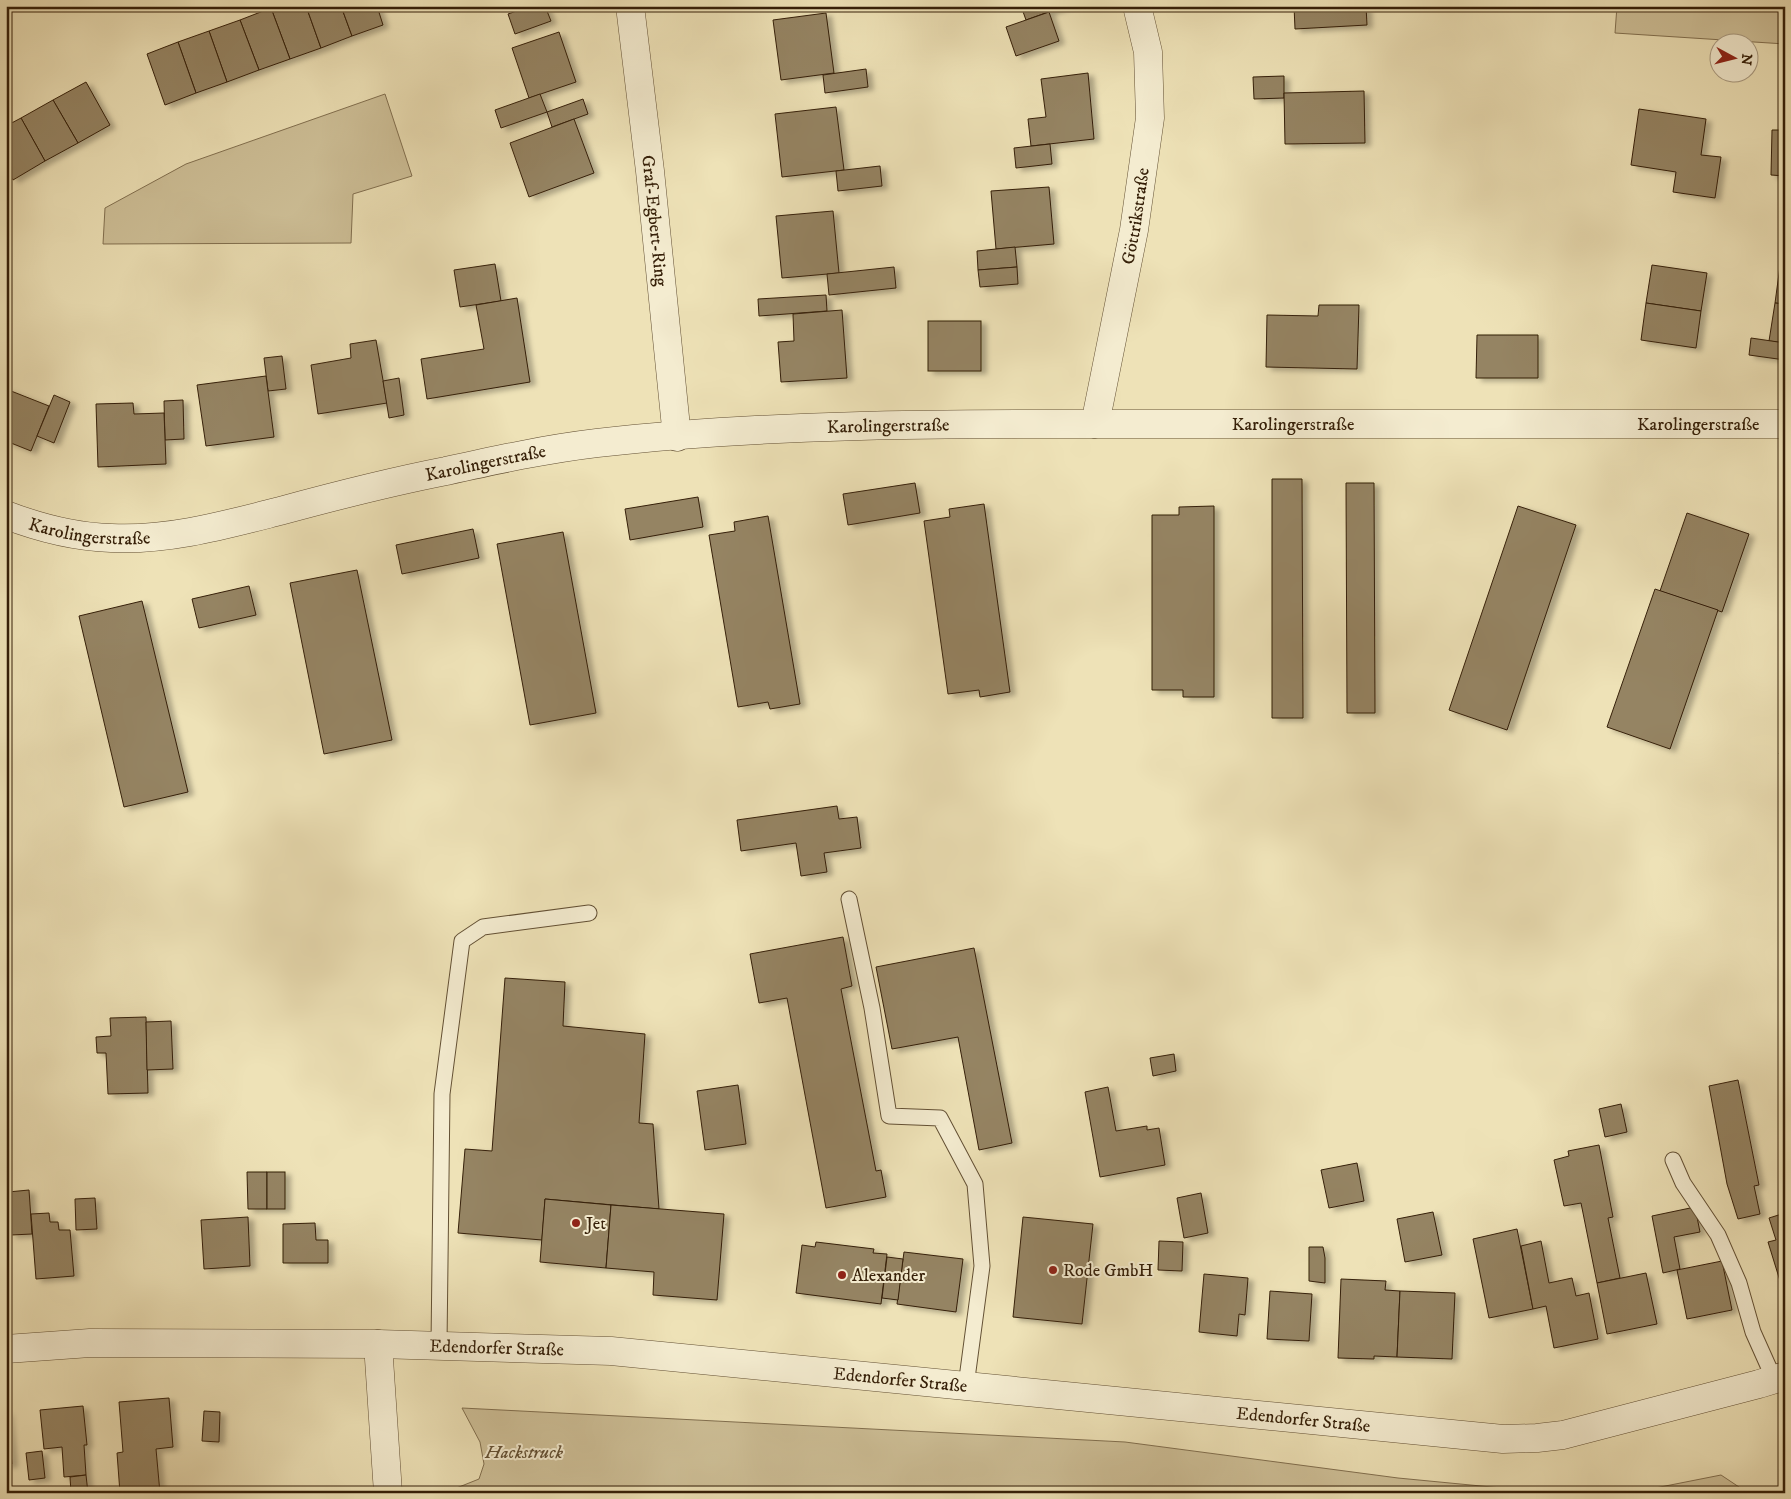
<svg xmlns="http://www.w3.org/2000/svg" width="1791" height="1499" font-family="'IM FELL DW Pica',serif">
  <style>
    .green { fill: #cfc199; stroke: #827050 }
    .building { fill: #958463; stroke: #351f08; filter: url(#shadow) }
    .lines { fill: none; stroke-linecap: round; stroke-linejoin: round }
    .service-casing { stroke: #635034; stroke-width: 17 }
    .minor-casing { stroke: #635034; stroke-width: 29 }
    .tertiary-casing { stroke: #635034; stroke-width: 29 }
    .service { stroke: #f4ecd0; stroke-width: 15 }
    .minor { stroke: #f4ecd0; stroke-width: 28 }
    .tertiary { stroke: #f4ecd0; stroke-width: 28 }
    .poi-dot { fill: #8f2418; stroke: #f4ecd0; stroke-width: 2 }
    .labels { text-anchor: middle; stroke-width: 4; stroke-linejoin: round; paint-order: stroke }
    .street-label { font-size: 18px; fill: #351f08; stroke: #f4ecd0 }
    .poi-label { font-size: 18px; fill: #351f08; stroke: #f4ecd0; text-anchor: start }
    .park-label { font-size: 18px; font-style: italic; fill: #635034; stroke: #f4ecd0 }
  </style>
  <defs>
    <filter id="shadow"><feDropShadow dx="5.5" dy="3" stdDeviation="2.5" flood-color="#0004"/></filter>
  </defs>
  <rect width="100%" height="100%" fill="#eee2b7"/>
  <filter id="stains"><feTurbulence type="fractalNoise" baseFrequency=".004" numOctaves="4"/><feColorMatrix values="0 0 0 0 .2 0 0 0 0 .09 0 0 0 0 .02 0 0 0 .5 -.17"/></filter>
  <radialGradient id="worn" r=".72"><stop offset=".6" stop-color="#630" stop-opacity="0"/><stop offset="1" stop-color="#630" stop-opacity=".3"/></radialGradient>
  <g class="green">
    <polygon points="1617,6 1785,6 1785,44 1615,33"/>
    <polygon points="385,94 412,176 353,194 351,243 103,244 105,208 186,164"/>
    <polygon points="462,1408 1125,1442 1398,1478 1512,1489 1529,1493 450,1493 454,1489 479,1479 484,1464 480,1442"/>
    <polygon points="1721,1475 1748,1493 1630,1493"/>
  </g>
  <g class="building">
    <polygon points="277,6 306,6 321,48 290,59 271,8"/>
    <polygon points="306,6 341,6 352,36 321,48"/>
    <polygon points="341,6 377,6 383,25 352,36"/>
    <polygon points="531,6 545,6 551,21 515,34 508,14"/>
    <polygon points="1021,6 1065,6 1026,20"/>
    <polygon points="1294,6 1366,6 1367,25 1295,29"/>
    <polygon points="271,8 290,59 259,70 240,20"/>
    <polygon points="1049,12 1059,41 1016,56 1006,27"/>
    <polygon points="826,13 834,73 781,80 773,20"/>
    <polygon points="240,20 259,70 227,82 209,31"/>
    <polygon points="209,31 227,82 196,93 178,42"/>
    <polygon points="559,32 576,82 529,98 512,48"/>
    <polygon points="178,42 196,93 165,105 147,54"/>
    <polygon points="866,69 868,87 825,93 823,75"/>
    <polygon points="1088,73 1094,139 1031,146 1028,119 1046,117 1041,79"/>
    <polygon points="1284,76 1284,98 1254,99 1253,77"/>
    <polygon points="86,82 110,125 78,143 53,100"/>
    <polygon points="1364,91 1365,143 1285,144 1284,93"/>
    <polygon points="540,94 547,112 501,128 495,110"/>
    <polygon points="583,99 588,114 552,127 547,112"/>
    <polygon points="53,100 78,143 45,161 21,118"/>
    <polygon points="836,107 844,170 782,177 775,114"/>
    <polygon points="1639,109 1706,119 1701,155 1721,157 1715,198 1673,192 1676,172 1631,165"/>
    <polygon points="21,118 45,161 13,180 6,168 6,126"/>
    <polygon points="574,119 594,173 529,197 510,143"/>
    <polygon points="1772,130 1785,130 1785,176 1771,175"/>
    <polygon points="1050,144 1052,164 1016,168 1014,148"/>
    <polygon points="880,166 882,186 838,191 836,171"/>
    <polygon points="1049,187 1054,244 996,249 991,191"/>
    <polygon points="833,211 839,273 782,278 776,216"/>
    <polygon points="1015,247 1017,267 978,270 977,251"/>
    <polygon points="495,264 501,301 460,307 454,270"/>
    <polygon points="1652,265 1707,273 1701,311 1646,303"/>
    <polygon points="1780,266 1785,266 1785,304 1775,303"/>
    <polygon points="894,267 896,288 829,295 827,274"/>
    <polygon points="1017,267 1018,284 980,287 978,270"/>
    <polygon points="826,295 827,311 759,316 758,299"/>
    <polygon points="517,298 530,382 427,399 421,359 484,349 476,305"/>
    <polygon points="1646,303 1701,311 1696,348 1641,340"/>
    <polygon points="1775,303 1785,304 1785,343 1769,341"/>
    <polygon points="1319,305 1359,305 1357,369 1266,367 1267,315 1318,316"/>
    <polygon points="842,310 847,378 781,382 778,342 794,341 793,314"/>
    <rect x="928" y="321" width="53" height="50"/>
    <polygon points="1477,335 1538,335 1538,378 1476,378"/>
    <polygon points="1751,338 1785,343 1785,360 1749,355"/>
    <polygon points="376,340 387,403 318,414 311,365 351,358 350,344"/>
    <polygon points="282,356 286,389 268,391 264,358"/>
    <polygon points="266,376 274,437 206,446 197,385"/>
    <polygon points="399,378 404,415 389,418 383,381"/>
    <polygon points="6,389 49,406 31,451 6,441"/>
    <polygon points="54,395 70,402 54,443 37,436"/>
    <polygon points="183,400 184,439 165,440 164,401"/>
    <polygon points="133,403 134,414 164,413 166,464 98,467 96,404"/>
    <polygon points="1272,479 1302,479 1303,718 1272,718"/>
    <polygon points="915,483 920,513 848,525 843,494"/>
    <polygon points="1346,483 1374,483 1375,713 1347,713"/>
    <polygon points="698,497 703,527 630,540 625,509"/>
    <polygon points="984,504 1010,692 980,697 979,690 948,694 924,521 950,517 949,509"/>
    <polygon points="1214,506 1214,697 1183,697 1183,690 1152,690 1152,515 1179,515 1179,507"/>
    <polygon points="1518,506 1576,525 1507,730 1449,710"/>
    <polygon points="1687,513 1749,534 1722,612 1660,591"/>
    <polygon points="768,516 800,704 770,709 768,702 738,707 709,535 735,531 734,522"/>
    <polygon points="473,529 479,558 402,574 396,545"/>
    <polygon points="563,532 596,713 530,725 497,544"/>
    <polygon points="357,570 392,740 324,754 290,583"/>
    <polygon points="249,586 256,615 199,628 192,599"/>
    <polygon points="1655,589 1718,610 1670,749 1607,727"/>
    <polygon points="142,601 188,792 124,807 79,616"/>
    <polygon points="1785,741 1785,756 1779,754"/>
    <polygon points="837,806 839,819 857,817 861,848 824,853 827,872 801,876 796,843 741,851 737,820"/>
    <polygon points="843,937 852,986 841,989 876,1171 881,1170 886,1197 826,1208 787,998 759,1003 750,954"/>
    <polygon points="974,948 1012,1143 979,1150 958,1037 892,1049 876,967"/>
    <polygon points="505,978 565,982 563,1026 645,1034 639,1123 653,1124 659,1209 545,1199 542,1240 458,1233 465,1149 492,1151"/>
    <polygon points="146,1017 148,1093 108,1094 106,1053 97,1053 96,1037 111,1036 110,1018"/>
    <polygon points="171,1021 173,1069 147,1070 146,1022"/>
    <polygon points="1174,1054 1176,1071 1153,1076 1150,1058"/>
    <polygon points="1738,1080 1759,1185 1754,1186 1760,1214 1738,1219 1727,1184 1709,1086"/>
    <polygon points="738,1085 746,1144 705,1150 697,1091"/>
    <polygon points="1108,1087 1116,1131 1147,1126 1147,1130 1159,1128 1165,1165 1100,1177 1085,1092"/>
    <polygon points="1621,1104 1627,1132 1605,1137 1599,1109"/>
    <polygon points="1599,1145 1613,1217 1608,1218 1620,1278 1597,1283 1581,1203 1564,1206 1554,1160 1569,1156 1568,1151"/>
    <polygon points="1357,1163 1364,1201 1329,1208 1321,1170"/>
    <polygon points="247,1172 267,1172 267,1209 248,1209"/>
    <rect x="267" y="1172" width="18" height="37"/>
    <polygon points="29,1190 32,1234 11,1235 8,1192"/>
    <polygon points="1201,1193 1208,1233 1184,1238 1177,1198"/>
    <polygon points="95,1198 97,1229 76,1230 75,1199"/>
    <polygon points="545,1199 611,1205 606,1268 540,1262"/>
    <polygon points="611,1205 724,1214 717,1300 653,1295 654,1272 606,1268"/>
    <polygon points="1695,1207 1700,1232 1674,1237 1680,1269 1663,1273 1652,1216"/>
    <polygon points="1433,1212 1442,1255 1405,1262 1397,1219"/>
    <polygon points="49,1213 50,1222 58,1222 59,1230 70,1230 74,1276 36,1279 31,1214"/>
    <polygon points="1785,1213 1785,1297 1768,1242 1776,1240 1769,1218"/>
    <polygon points="248,1217 250,1266 204,1269 201,1220"/>
    <polygon points="1023,1217 1093,1224 1082,1324 1013,1317"/>
    <polygon points="315,1223 316,1240 328,1240 328,1263 283,1263 283,1224"/>
    <polygon points="1517,1229 1533,1309 1489,1318 1473,1239"/>
    <polygon points="1159,1241 1183,1242 1182,1271 1158,1270"/>
    <polygon points="1541,1241 1549,1283 1572,1278 1576,1296 1589,1293 1598,1339 1554,1348 1546,1306 1533,1309 1521,1246"/>
    <polygon points="816,1242 874,1249 873,1253 887,1254 881,1304 796,1293 802,1245 815,1247"/>
    <polygon points="1309,1247 1323,1247 1325,1258 1325,1283 1309,1281"/>
    <polygon points="904,1252 963,1259 956,1312 897,1304"/>
    <polygon points="887,1257 903,1259 898,1300 882,1298"/>
    <polygon points="1722,1261 1732,1310 1687,1319 1677,1270"/>
    <polygon points="1646,1273 1657,1324 1607,1334 1597,1283"/>
    <polygon points="1204,1274 1248,1278 1245,1315 1239,1314 1237,1336 1199,1332"/>
    <polygon points="1341,1279 1386,1281 1385,1290 1400,1291 1397,1357 1374,1356 1374,1359 1338,1358"/>
    <polygon points="1270,1291 1312,1294 1309,1341 1267,1339"/>
    <polygon points="1400,1291 1455,1293 1452,1359 1397,1357"/>
    <polygon points="169,1398 173,1447 156,1449 160,1493 120,1493 117,1453 123,1452 119,1402"/>
    <polygon points="83,1406 87,1445 84,1445 86,1475 64,1477 62,1447 44,1449 40,1410"/>
    <polygon points="204,1411 220,1412 219,1442 202,1441"/>
    <polygon points="7,1412 12,1464 6,1465 6,1412"/>
    <polygon points="42,1451 45,1478 29,1480 26,1453"/>
    <polygon points="86,1475 88,1493 71,1493 70,1477"/>
  </g>
  <g class="lines">
    <g class="service-casing">
      <g id="service">
        <polyline points="849,899 872,1008 889,1116 940,1118 975,1184 982,1266 966,1386"/>
        <polyline points="1673,1160 1683,1183 1718,1235 1739,1283 1753,1332 1774,1379"/>
        <polyline points="439,1345 442,1094 462,941 483,927 589,913"/>
      </g>
    </g>
    <g class="minor-casing">
      <g id="minor">
        <path id="s1" d="M 630,6 L 650,171 L 677,437"/>
        <path id="s2" d="M 1095,424 L 1134,230 L 1150,118 L 1148,52 L 1137,6"/>
        <path id="s3" d="M 6,515 C 40,528 76,537 111,538 C 168,541 225,525 280,511 C 335,496 390,482 446,471 C 496,460 546,449 597,443 C 780,422 969,424 1154,424 C 1364,424 1575,424 1785,424"/>
        <polyline points="378,1344 388,1493"/>
      </g>
    </g>
    <g class="tertiary-casing">
      <g id="tertiary">
        <path id="s4" d="M 6,1349 L 90,1343 L 378,1344 L 611,1351 L 1503,1439 L 1537,1438 L 1563,1435 L 1759,1384 L 1785,1376"/>
      </g>
    </g>
    <use href="#service" class="service"/>
    <use href="#minor" class="minor"/>
    <use href="#tertiary" class="tertiary"/>
  </g>
  <g class="poi-dot">
    <circle cx="576" cy="1223" r="5"/>
    <circle cx="1053" cy="1270" r="5"/>
    <circle cx="842" cy="1275" r="5"/>
  </g>
  <g class="labels">
    <g class="street-label">
      <text dy="6" stroke="none"><textPath href="#s2" startOffset="212">Göttrikstraße</textPath></text>
      <text dy="6" stroke="none"><textPath href="#s1" startOffset="216">Graf-Egbert-Ring</textPath></text>
      <text dy="6" stroke="none"><textPath href="#s3" startOffset="1301">Karolingerstraße</textPath></text>
      <text dy="6" stroke="none"><textPath href="#s3" startOffset="1706">Karolingerstraße</textPath></text>
      <text dy="6" stroke="none"><textPath href="#s3" startOffset="896">Karolingerstraße</textPath></text>
      <text dy="6" stroke="none"><textPath href="#s3" startOffset="491">Karolingerstraße</textPath></text>
      <text dy="6" stroke="none"><textPath href="#s3" startOffset="86">Karolingerstraße</textPath></text>
      <text dy="6" stroke="none"><textPath href="#s4" startOffset="491">Edendorfer Straße</textPath></text>
      <text dy="6" stroke="none"><textPath href="#s4" startOffset="896">Edendorfer Straße</textPath></text>
      <text dy="6" stroke="none"><textPath href="#s4" startOffset="1301">Edendorfer Straße</textPath></text>
    </g>
    <g class="poi-label">
      <text x="586" y="1229">Jet</text>
      <text x="1063" y="1276">Rode GmbH</text>
      <text x="852" y="1281">Alexander</text>
    </g>
    <g class="park-label">
      <text x="524" y="1458">Hackstruck</text>
    </g>
  </g>
  <rect width="1791" height="1499" fill="none" stroke="#eee2b7" stroke-width="25"/>
  <rect x="8" y="8" width="1776" height="1484" fill="none" stroke="#351f08" stroke-width="2.5"/>
  <rect x="12" y="12" width="1766" height="1474" fill="none" stroke="#351f08"/>
  <g transform="translate(1734 58) rotate(97)"><circle r="24" fill="#f4ecd0" stroke="#a89a80"/>
  <path d="M0-4L9 19L0 12L-9 19Z" fill="#8f2418"/>
  <text y="-8" font-size="14" font-weight="bold" text-anchor="middle" fill="#351f08">N</text>
  </g>
  <rect width="100%" height="100%" filter="url(#stains)"/>
  <rect width="100%" height="100%" fill="url(#worn)"/>
</svg>
